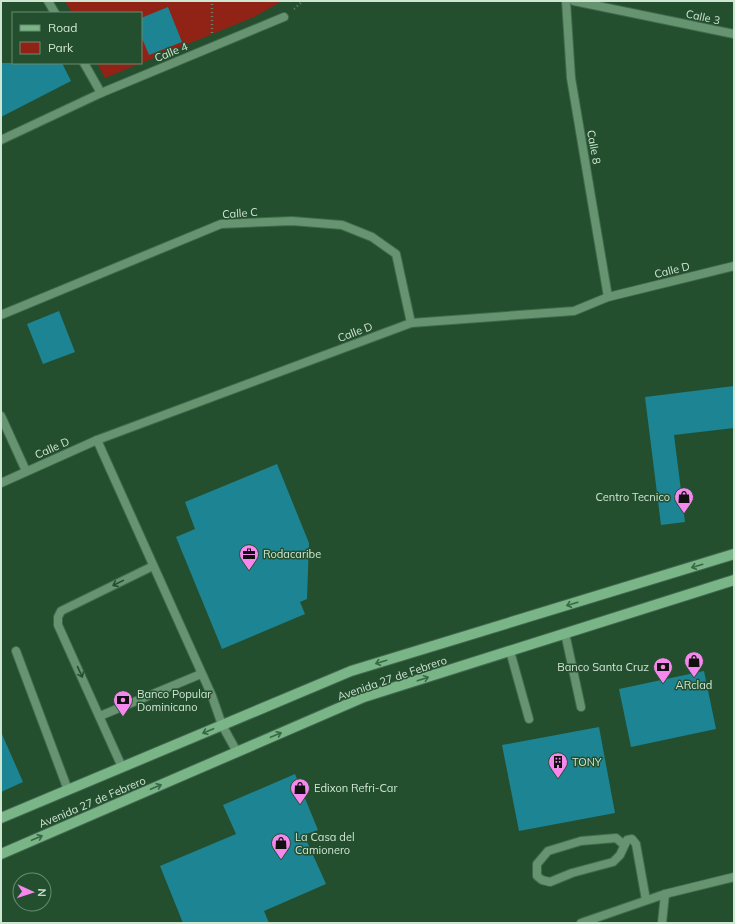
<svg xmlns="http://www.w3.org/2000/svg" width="735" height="924" font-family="Mulish,sans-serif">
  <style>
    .green { fill: #912216 }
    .building { fill: #1d8493 }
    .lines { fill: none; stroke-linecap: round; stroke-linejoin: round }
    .service-casing { stroke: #42694f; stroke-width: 10 }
    .minor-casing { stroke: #42694f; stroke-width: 10 }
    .primary-casing { stroke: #42694f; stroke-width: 12 }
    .path { stroke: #61856a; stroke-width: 2.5; stroke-dasharray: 1 3; stroke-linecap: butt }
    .service { stroke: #669370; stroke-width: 8 }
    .minor { stroke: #669370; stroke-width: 8 }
    .primary { stroke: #79b587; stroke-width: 10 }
    .oneway { stroke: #396845 }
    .oneway2 { stroke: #244f2f }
    .labels { text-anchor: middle; stroke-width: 3; stroke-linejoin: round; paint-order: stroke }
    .street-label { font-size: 11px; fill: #cfe6d3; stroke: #244f2f }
    .poi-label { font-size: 11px; fill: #cfe6d3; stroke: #244f2f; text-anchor: start }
  </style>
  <rect width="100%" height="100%" fill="#244f2f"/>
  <polygon class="green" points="65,1 282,1 254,17 105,78 97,63 141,63 141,13 72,13"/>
  <g class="building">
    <polygon points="168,7 182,42 149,55 141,36 141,18"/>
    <polygon points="1,63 62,63 71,81 1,117"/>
    <polygon points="59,311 75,352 43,364 27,324"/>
    <polygon points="734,386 734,428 674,435 685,522 661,525 645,397"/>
    <polygon points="277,464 309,543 307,599 300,602 305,614 222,649 176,537 195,529 185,502"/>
    <polygon points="704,671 716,729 631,747 619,689"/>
    <polygon points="599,727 615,813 519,831 502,745"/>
    <polygon points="1,732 23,782 1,792"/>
    <polygon points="295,774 318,830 304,835 326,884 264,911 269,923 183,923 160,866 236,834 223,805"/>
  </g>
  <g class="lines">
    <g class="service-casing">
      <g id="service">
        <polyline points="565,633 581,707"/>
        <polyline points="16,651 68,790"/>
        <polyline points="510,651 529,719"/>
        <polyline points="100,716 201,674"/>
        <polyline points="122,767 58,625 58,617 61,611 153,566"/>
        <polyline points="623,844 616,838 581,841 548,851 537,864 537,876 542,880 550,882 572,873 613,862 620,855 627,840 632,839 636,844 646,900"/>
      </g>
    </g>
    <g class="minor-casing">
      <g id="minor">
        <polyline points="48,1 55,13"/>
        <polyline points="566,1 571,78 608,297"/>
        <polyline points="574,1 734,34"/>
        <polyline points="84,63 101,93"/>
        <polyline points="1,140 101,93 284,17"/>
        <polyline points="1,315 221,224 292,221 342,225 372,237 396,254 411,323"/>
        <polyline points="1,416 26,471"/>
        <polyline points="97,440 212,696 222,725 237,752"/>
        <polyline points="1,483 97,440 411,323 574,311 608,297 734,266"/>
        <polyline points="581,923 665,894 734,877"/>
        <polyline points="662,923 665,894"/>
      </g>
    </g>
    <g class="primary-casing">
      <g id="primary">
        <polyline points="1,818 351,671 734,554"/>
        <polyline points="1,854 364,697 734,580"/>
      </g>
    </g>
    <g class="path">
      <polyline points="294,9 303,1"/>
      <polyline points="212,33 212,1"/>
    </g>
    <use href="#service" class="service"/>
    <use href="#minor" class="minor"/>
    <use href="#primary" class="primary"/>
  </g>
  <defs><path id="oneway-shaft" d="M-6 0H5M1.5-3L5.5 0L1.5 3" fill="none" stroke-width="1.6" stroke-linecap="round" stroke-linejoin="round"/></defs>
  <g class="oneway">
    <use href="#oneway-shaft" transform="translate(697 566) rotate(163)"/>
    <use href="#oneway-shaft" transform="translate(572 604) rotate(163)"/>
    <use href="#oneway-shaft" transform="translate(381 662) rotate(163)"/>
    <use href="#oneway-shaft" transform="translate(423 679) rotate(-18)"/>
    <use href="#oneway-shaft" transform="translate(208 731) rotate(157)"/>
    <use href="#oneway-shaft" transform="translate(276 735) rotate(-23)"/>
    <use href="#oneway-shaft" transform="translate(156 787) rotate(-23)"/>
    <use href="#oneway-shaft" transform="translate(37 838) rotate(-23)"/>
  </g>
  <g class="oneway2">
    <use href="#oneway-shaft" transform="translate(118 583) rotate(154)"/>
    <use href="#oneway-shaft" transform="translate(80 672) rotate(65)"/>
  </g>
  <defs>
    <g id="shop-pin" transform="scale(1)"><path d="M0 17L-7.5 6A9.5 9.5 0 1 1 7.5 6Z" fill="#f688ed" stroke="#244f2f"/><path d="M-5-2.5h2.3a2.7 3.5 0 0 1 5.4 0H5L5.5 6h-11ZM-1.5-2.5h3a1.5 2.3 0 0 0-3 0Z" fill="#111"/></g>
    <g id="office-pin" transform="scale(1)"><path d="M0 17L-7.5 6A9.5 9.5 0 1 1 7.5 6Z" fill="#f688ed" stroke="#244f2f"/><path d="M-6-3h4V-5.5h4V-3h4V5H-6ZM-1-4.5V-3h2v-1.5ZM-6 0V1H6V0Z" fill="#111"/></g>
    <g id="bank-pin" transform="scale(1)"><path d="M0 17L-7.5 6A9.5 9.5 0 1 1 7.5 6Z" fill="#f688ed" stroke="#244f2f"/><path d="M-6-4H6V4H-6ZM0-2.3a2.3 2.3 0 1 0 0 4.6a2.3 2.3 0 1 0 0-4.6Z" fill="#111"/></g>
    <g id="building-pin" transform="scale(1)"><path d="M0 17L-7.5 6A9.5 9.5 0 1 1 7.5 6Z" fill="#f688ed" stroke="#244f2f"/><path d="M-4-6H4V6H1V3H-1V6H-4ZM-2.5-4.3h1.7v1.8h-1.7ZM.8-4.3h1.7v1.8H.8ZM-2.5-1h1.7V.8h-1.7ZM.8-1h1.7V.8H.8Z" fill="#111"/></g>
  </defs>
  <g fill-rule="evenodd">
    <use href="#shop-pin" x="684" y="497"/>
    <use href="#office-pin" x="249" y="554"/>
    <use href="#shop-pin" x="694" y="661"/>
    <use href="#bank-pin" x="663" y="667"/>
    <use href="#bank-pin" x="123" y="700"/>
    <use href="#building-pin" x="558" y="762"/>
    <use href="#shop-pin" x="300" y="788"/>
    <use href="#shop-pin" x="281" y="843"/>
  </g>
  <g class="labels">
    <g class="street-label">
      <text transform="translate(703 17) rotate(12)" y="4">Calle 3</text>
      <text transform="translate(171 52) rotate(-22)" y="4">Calle 4</text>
      <text transform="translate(594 147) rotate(80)" y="4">Calle 8</text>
      <text transform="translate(240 213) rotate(-4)" y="4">Calle C</text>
      <text transform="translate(672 270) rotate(-14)" y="4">Calle D</text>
      <text transform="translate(355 332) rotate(-21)" y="4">Calle D</text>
      <text transform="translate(52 448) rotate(-24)" y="4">Calle D</text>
      <text transform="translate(392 678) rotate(-19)" y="4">Avenida 27 de Febrero</text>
      <text transform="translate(92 802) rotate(-23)" y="4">Avenida 27 de Febrero</text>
    </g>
    <g class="poi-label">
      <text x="670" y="501" text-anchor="end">Centro Tecnico</text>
      <text x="263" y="558">Rodacaribe</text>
      <text x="649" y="671" text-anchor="end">Banco Santa Cruz</text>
      <text x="694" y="689" text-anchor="middle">ARclad</text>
      <text x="137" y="698">Banco Popular<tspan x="137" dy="13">Dominicano</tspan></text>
      <text x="572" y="766">TONY</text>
      <text x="314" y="792">Edixon Refri-Car</text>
      <text x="295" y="841">La Casa del<tspan x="295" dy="13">Camionero</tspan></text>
    </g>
  </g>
  <rect width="735" height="924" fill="none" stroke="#cfe6d3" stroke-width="4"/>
  <rect x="12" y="12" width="130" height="52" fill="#244f2f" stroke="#688b71"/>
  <rect x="20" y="25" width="20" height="6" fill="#79b587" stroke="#688b71"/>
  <text x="48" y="32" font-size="12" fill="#cfe6d3">Road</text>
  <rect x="20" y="42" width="20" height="12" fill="#912216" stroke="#688b71"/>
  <text x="48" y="52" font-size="12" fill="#cfe6d3">Park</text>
  <g transform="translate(32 892) rotate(93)"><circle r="19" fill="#244f2f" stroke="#688b71"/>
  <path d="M0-3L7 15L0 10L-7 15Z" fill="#f688ed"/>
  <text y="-6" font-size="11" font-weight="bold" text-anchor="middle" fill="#cfe6d3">N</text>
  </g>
</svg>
